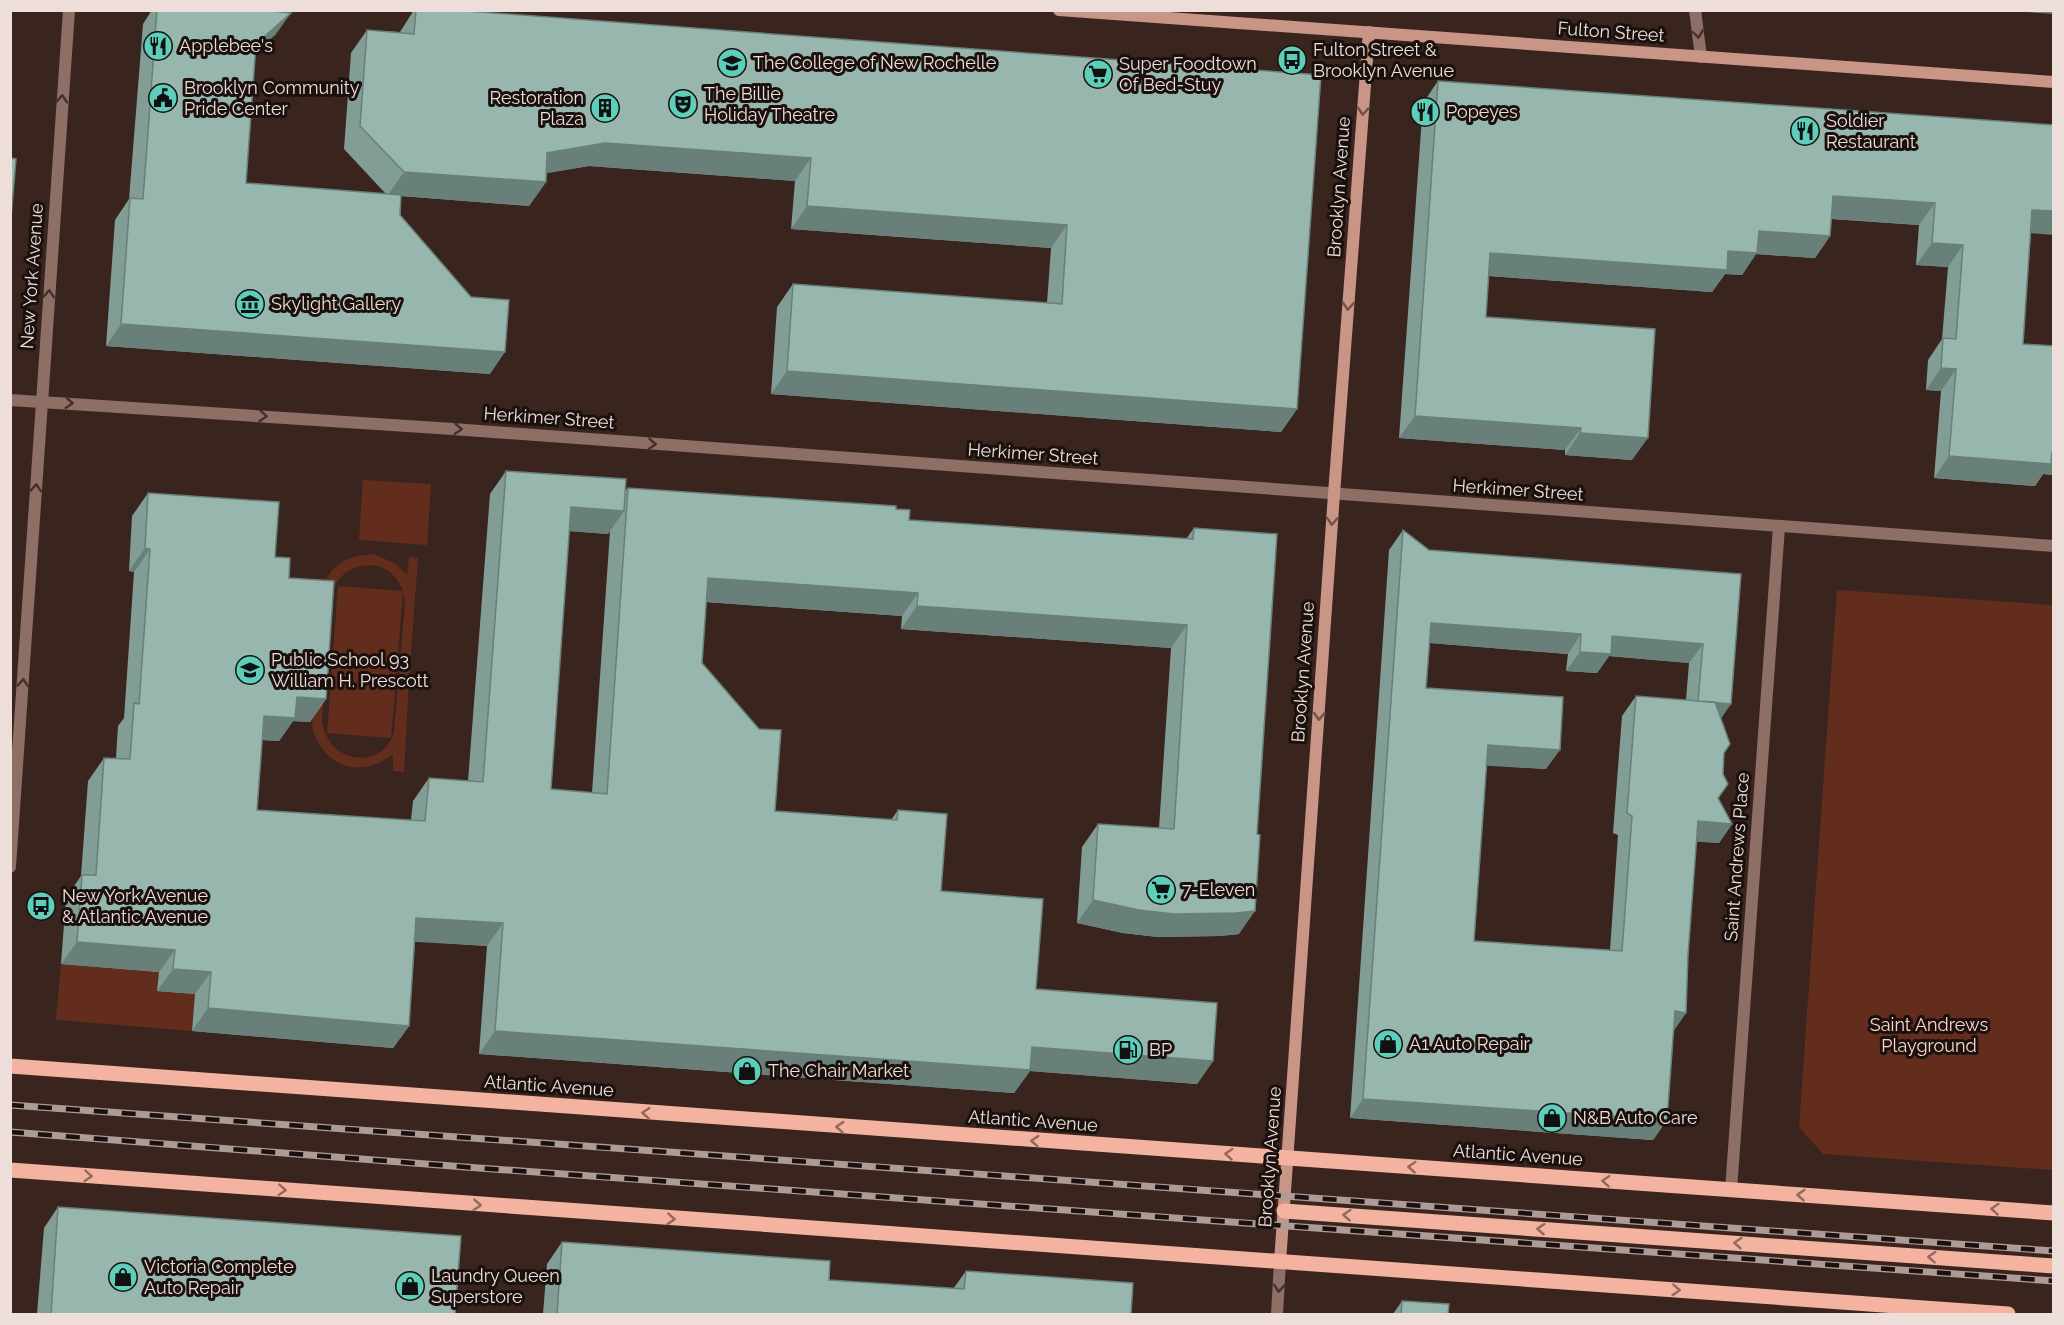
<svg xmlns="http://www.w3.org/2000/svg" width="2064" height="1325" font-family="Raleway,sans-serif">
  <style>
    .green { fill: #632d1e; fill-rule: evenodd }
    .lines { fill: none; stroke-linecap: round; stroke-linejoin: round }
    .street { stroke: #8e6f65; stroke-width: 12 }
    .secondary { stroke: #c89586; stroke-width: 12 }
    .primary { stroke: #f4b2a0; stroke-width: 15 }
    .rail-casing { stroke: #ac9b96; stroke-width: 7 }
    .rail { stroke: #1a100d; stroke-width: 4.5; stroke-dasharray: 14; stroke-linecap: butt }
    .wall { fill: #819d96; fill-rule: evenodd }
    .shaded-wall { fill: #697f7a }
    .building { fill: #96b6ae; stroke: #697f7a; stroke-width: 1.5; fill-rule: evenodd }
    .oneway { stroke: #43312c }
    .oneway2 { stroke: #71524a }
    .oneway3 { stroke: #92695e }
    .labels { text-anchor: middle; stroke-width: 6; stroke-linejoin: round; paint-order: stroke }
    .street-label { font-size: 18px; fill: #edded9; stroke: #1a100d }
    .poi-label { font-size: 18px; fill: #edded9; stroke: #1a100d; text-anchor: start }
    .park-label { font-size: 18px; fill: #fed4c8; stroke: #1a100d }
  </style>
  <rect width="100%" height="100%" fill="#3a241e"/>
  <g class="green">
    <polygon points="363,480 431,484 427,545 359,540"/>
    <path d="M 374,554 L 396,564 L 407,575 L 409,557 L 418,558 L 409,681 L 404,772 L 393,771 L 393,754 C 360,780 324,767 312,728 L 320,597 C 328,566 343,556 374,554 ZM 369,565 C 385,565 398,576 403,591 L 338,586 L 327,733 L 391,738 L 403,591 L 405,603 L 394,733 C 380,773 324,762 322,718 L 331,596 C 337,576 348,567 369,565 Z"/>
    <polygon points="1837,590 2053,605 2053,1170 1823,1154 1799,1127"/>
    <polygon points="61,964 159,972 157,991 195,994 192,1031 56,1020"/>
  </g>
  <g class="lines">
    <g class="street">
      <polyline points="1695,10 1701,57"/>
      <polyline points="10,400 453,429 2054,546"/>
      <polyline points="10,867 69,10"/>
      <polyline points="1731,1190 1779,527"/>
      <polyline points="1277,1314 1280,1262"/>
    </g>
    <g class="secondary">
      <polyline points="1059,10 2054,82"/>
      <polyline points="1280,1262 1334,494 1369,32"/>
    </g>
    <g class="primary">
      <polyline points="10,1066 2054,1213"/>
      <polyline points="10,1170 2008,1314"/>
      <polyline points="1284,1211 2054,1266"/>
    </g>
    <g class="rail-casing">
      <g id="rail">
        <polyline points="10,1105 2054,1251"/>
        <polyline points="10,1132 465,1167 2054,1281"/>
      </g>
    </g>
    <use href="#rail" class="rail"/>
  </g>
  <g class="wall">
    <polygon points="152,10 263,10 276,34 255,52 246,183 386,194 344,149 351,53 367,30 400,32 414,10 453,10 1321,75 1297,409 1281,432 771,394 777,307 793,284 1047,303 1051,248 791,229 795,181 589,166 546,173 546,182 529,206 401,196 400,215 490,374 106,346 115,220 129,199 143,24"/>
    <polygon points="1438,81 2054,125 2031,233 2023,344 2054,346 2054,475 2043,474 2035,486 1934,478 1941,391 1926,390 1928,360 1942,339 1948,267 1916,265 1919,225 1831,219 1830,236 1815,258 1756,254 1742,275 1725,274 1712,292 1489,276 1486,317 1632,460 1565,455 1565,450 1399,438 1423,103"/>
    <path d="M 506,471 L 625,491 L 628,488 L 896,509 L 909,520 L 1186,539 L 1194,528 L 1239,934 L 1220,936 L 1158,937 L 1123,933 L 1077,923 L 1082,847 L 1098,824 L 1159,828 L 1171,648 L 901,629 L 902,616 L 706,602 L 702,663 L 775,811 L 891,820 L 898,810 L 941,891 L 1036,989 L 1213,1061 L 1197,1084 L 1030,1071 L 1014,1093 L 479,1054 L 487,946 L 415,941 L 409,1026 L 393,1048 L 192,1031 L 195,994 L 157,991 L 159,972 L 61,964 L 66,898 L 81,876 L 88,781 L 104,758 L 116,758 L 118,726 L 124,718 L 134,572 L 129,571 L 132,516 L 148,493 L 275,557 L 289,578 L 326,699 L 310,722 L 293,721 L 279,741 L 262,740 L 257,810 L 411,820 L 413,801 L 429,778 L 468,781 L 490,494 ZM 569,531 L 608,534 L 610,531 L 592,793 L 551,789 Z"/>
    <path d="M 1403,530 L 1429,550 L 1741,574 L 1721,718 L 1724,753 L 1723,774 L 1728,784 L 1718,799 L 1732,824 L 1719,843 L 1696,841 L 1688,955 L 1686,1013 L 1673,1031 L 1667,1120 L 1653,1140 L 1350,1118 L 1389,550 ZM 1430,643 L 1568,654 L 1566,671 L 1597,673 L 1609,656 L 1689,663 L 1686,700 L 1636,696 L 1622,716 L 1613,833 L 1618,835 L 1610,950 L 1474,941 L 1486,765 L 1546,769 L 1426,688 Z"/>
    <polygon points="58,1207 455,1314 37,1314 44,1228"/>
    <polygon points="562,1242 829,1280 953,1289 966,1271 1131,1314 543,1314 547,1264"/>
    <polygon points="1402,1301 1448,1314 1393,1314"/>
  </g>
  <g class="shaded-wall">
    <polygon points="1996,10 2054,10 2054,14"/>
    <polygon points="291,13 276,34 241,65 256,44"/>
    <polygon points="605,143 811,158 795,181 589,166 531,176 547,153"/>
    <polygon points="404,172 546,182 529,206 388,195"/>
    <polygon points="1833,196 1935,203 1919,225 1818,218"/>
    <polygon points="807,206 1067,225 1051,248 791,229"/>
    <polygon points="2032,210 2054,211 2054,235 2017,232"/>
    <polygon points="1759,231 1830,236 1815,258 1756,254 1742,275 1725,274 1712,292 1475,275 1490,253 1728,251"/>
    <polygon points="1932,243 1963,245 1948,267 1916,265"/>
    <polygon points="121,324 505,352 490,374 106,346"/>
    <polygon points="1941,368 1956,369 1941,391 1926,390"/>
    <polygon points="787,371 1297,409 1281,432 771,394"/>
    <polygon points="1415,416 1581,428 1565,450 1399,438"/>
    <polygon points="1580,433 1648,438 1632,460 1565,455"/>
    <polygon points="2052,452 2054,452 2054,475 2043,474 2035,486 1934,478 1949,456"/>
    <polygon points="571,507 624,511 608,534 555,530"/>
    <polygon points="145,548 150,549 134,572 129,571"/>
    <polygon points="708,578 918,593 902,616 692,601"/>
    <polygon points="917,606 1187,625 1171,648 901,629"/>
    <polygon points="1431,623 1581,634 1568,654 1418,642"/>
    <polygon points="1612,636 1703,644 1689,663 1609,656 1597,673 1566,671 1580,652"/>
    <polygon points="297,697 326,699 310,722 293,721 279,741 248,739 264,716"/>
    <polygon points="1698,701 1731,704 1718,723"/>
    <polygon points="1488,745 1560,750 1546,769 1474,765"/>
    <polygon points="1698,821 1732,824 1719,843 1684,841"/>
    <polygon points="1093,900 1255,911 1239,934 1220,936 1158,937 1123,933 1077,923"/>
    <polygon points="416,918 503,923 487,946 400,941"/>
    <polygon points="77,942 175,950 159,972 61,964"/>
    <polygon points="173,969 211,972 195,994 157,991"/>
    <polygon points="208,1008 409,1026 393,1048 192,1031"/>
    <polygon points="1675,1011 1686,1013 1673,1032"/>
    <polygon points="495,1031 1032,1047 1213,1061 1197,1084 1030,1071 1014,1093 479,1054"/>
    <polygon points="1363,1099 1667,1120 1653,1140 1350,1118"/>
  </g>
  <g class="building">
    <polygon points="157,10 263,10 291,13 256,44 246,183 401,195 400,215 471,297 509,300 505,352 121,324 130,198 143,199"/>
    <polygon points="416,10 453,10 1321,75 1297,409 787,371 793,284 1062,304 1067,225 807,206 811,158 605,143 547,153 546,182 404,172 360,126 367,30 414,34"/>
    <polygon points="1438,81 2054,125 2054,211 2032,210 2023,344 2054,346 2054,452 2052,452 2051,464 1949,456 1956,369 1941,368 1943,338 1956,339 1963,245 1932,243 1935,203 1833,196 1830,236 1759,231 1757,253 1728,251 1727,270 1490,253 1486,317 1655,329 1648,438 1580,433 1581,428 1415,416"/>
    <polygon points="10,158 16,159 10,230"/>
    <polygon points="506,471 626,479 624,511 571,507 551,789 607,794 628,488 896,506 896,509 910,510 909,520 1193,539 1194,528 1277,534 1257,834 1260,835 1255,911 1236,913 1174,914 1139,910 1093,900 1098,824 1174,829 1187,625 917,606 918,593 708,578 702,663 759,729 781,730 775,811 897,820 898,810 947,814 941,891 1043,899 1036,989 1217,1003 1213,1061 1032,1047 1030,1070 495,1031 503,923 416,918 409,1026 208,1008 211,972 173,969 175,950 77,942 82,875 96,875 104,758 130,759 134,703 139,704 150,549 145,548 148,493 279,502 275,557 290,558 289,578 334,581 326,699 297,697 295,718 264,716 257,810 425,821 429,778 483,782"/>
    <path d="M 1403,530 L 1429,550 L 1741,574 L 1731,704 L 1698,701 L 1715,702 L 1730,744 L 1724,753 L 1723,774 L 1728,784 L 1718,798 L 1732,824 L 1698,821 L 1688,955 L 1686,1013 L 1675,1011 L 1667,1120 L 1363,1099 ZM 1431,623 L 1581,634 L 1580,652 L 1611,654 L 1612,636 L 1703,644 L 1698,701 L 1636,696 L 1627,813 L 1632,816 L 1622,951 L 1474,941 L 1488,745 L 1560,750 L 1563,697 L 1426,688 Z"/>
    <polygon points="58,1207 461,1236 455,1314 51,1314"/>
    <polygon points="562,1242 830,1261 829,1280 964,1289 966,1271 1133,1283 1131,1314 557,1314"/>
    <polygon points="1402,1301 1449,1304 1448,1314 1401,1314"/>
  </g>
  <defs><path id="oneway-chevron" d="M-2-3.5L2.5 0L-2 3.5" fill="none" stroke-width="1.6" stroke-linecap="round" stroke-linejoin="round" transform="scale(1.5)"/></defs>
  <g class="oneway">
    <use href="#oneway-chevron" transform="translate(1698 34) rotate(82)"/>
    <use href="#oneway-chevron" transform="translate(62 99) rotate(-86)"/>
    <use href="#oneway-chevron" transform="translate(49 294) rotate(-86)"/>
    <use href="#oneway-chevron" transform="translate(69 403) rotate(4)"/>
    <use href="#oneway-chevron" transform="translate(263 416) rotate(4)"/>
    <use href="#oneway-chevron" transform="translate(458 429) rotate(4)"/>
    <use href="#oneway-chevron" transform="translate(652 444) rotate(4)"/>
    <use href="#oneway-chevron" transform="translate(36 488) rotate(-86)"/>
    <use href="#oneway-chevron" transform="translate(23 683) rotate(-86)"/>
    <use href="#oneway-chevron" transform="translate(1279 1288) rotate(94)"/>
  </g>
  <g class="oneway2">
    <use href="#oneway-chevron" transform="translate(1363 111) rotate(94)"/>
    <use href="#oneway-chevron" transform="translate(1348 306) rotate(94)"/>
    <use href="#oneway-chevron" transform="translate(1332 521) rotate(94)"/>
    <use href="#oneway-chevron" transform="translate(1319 716) rotate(94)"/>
  </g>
  <g class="oneway3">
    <use href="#oneway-chevron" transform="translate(646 1113) rotate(-176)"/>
    <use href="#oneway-chevron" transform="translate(840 1127) rotate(-176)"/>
    <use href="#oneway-chevron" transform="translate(1035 1141) rotate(-176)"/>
    <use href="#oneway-chevron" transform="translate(1229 1154) rotate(-176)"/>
    <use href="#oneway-chevron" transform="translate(1412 1167) rotate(-176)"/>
    <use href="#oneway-chevron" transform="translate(88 1176) rotate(4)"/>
    <use href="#oneway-chevron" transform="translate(1606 1181) rotate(-176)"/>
    <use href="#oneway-chevron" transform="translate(282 1190) rotate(4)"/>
    <use href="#oneway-chevron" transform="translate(1801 1195) rotate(-176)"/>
    <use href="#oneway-chevron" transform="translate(477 1205) rotate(4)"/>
    <use href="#oneway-chevron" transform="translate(1995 1209) rotate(-176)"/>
    <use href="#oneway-chevron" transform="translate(1347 1215) rotate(-176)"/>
    <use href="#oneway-chevron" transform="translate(671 1219) rotate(4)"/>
    <use href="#oneway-chevron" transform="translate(1541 1229) rotate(-176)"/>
    <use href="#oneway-chevron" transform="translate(1738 1243) rotate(-176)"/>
    <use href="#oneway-chevron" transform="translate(1932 1257) rotate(-176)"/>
    <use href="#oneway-chevron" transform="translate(1676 1290) rotate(4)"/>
  </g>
  <defs>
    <g id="restaurant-disc" transform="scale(1.5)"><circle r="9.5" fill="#5cceba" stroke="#1a100d"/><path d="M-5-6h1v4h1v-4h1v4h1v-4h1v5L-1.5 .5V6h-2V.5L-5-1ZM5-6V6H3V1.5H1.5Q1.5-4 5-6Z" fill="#111"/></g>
    <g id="bus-disc" transform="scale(1.5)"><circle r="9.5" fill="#5cceba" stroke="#1a100d"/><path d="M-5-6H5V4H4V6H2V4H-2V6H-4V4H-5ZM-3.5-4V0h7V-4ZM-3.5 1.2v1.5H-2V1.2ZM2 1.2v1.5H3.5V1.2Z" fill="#111"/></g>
    <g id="university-disc" transform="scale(1.5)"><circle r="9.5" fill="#5cceba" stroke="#1a100d"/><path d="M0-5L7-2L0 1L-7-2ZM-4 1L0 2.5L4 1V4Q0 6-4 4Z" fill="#111"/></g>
    <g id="supermarket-disc" transform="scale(1.5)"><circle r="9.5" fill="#5cceba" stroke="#1a100d"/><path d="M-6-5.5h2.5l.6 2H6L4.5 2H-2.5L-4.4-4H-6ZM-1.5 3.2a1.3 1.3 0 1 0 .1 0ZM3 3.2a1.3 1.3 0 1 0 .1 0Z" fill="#111"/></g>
    <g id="civic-disc" transform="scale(1.5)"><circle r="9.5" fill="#5cceba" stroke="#1a100d"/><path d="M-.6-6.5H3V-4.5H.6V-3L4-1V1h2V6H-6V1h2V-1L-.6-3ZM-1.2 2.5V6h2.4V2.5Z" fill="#111"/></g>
    <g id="theatre-disc" transform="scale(1.5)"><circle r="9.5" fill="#5cceba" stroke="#1a100d"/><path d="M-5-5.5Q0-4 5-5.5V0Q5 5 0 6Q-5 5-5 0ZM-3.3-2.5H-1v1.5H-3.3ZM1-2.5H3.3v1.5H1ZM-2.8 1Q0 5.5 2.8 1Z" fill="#111"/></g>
    <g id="building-disc" transform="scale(1.5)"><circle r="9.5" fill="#5cceba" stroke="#1a100d"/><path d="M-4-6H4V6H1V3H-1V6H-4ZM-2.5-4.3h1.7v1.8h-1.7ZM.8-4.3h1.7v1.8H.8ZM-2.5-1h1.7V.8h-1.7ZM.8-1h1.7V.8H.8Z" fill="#111"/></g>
    <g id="museum-disc" transform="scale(1.5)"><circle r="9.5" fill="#5cceba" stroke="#1a100d"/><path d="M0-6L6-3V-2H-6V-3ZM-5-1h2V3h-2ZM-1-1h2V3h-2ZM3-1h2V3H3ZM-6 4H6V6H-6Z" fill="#111"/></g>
    <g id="school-disc" transform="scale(1.5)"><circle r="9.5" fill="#5cceba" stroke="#1a100d"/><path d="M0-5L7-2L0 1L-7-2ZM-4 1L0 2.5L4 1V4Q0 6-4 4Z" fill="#111"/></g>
    <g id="shop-disc" transform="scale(1.5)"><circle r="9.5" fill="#5cceba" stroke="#1a100d"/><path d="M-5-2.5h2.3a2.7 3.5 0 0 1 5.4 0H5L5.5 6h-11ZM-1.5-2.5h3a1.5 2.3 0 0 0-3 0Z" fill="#111"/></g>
    <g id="fuel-disc" transform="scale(1.5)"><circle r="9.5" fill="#5cceba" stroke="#1a100d"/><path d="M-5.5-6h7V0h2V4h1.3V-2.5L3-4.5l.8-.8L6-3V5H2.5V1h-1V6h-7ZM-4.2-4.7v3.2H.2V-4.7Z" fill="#111"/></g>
  </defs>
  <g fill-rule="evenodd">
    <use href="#restaurant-disc" x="158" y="46"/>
    <use href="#bus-disc" x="1292" y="60"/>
    <use href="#university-disc" x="732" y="63"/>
    <use href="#supermarket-disc" x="1098" y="74"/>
    <use href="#civic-disc" x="163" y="98"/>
    <use href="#theatre-disc" x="683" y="104"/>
    <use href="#building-disc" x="605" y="108"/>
    <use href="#restaurant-disc" x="1425" y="112"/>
    <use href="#restaurant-disc" x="1805" y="131"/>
    <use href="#museum-disc" x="250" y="304"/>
    <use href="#school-disc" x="250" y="670"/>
    <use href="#supermarket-disc" x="1161" y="890"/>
    <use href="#bus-disc" x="41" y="906"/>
    <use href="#shop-disc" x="1388" y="1044"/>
    <use href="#fuel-disc" x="1128" y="1050"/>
    <use href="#shop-disc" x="747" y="1071"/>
    <use href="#shop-disc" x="1552" y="1118"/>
    <use href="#shop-disc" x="123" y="1277"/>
    <use href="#shop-disc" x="410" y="1286"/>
  </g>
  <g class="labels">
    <g class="street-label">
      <text transform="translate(1611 32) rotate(4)" y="6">Fulton Street</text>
      <text transform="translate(1339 187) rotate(-86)" y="6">Brooklyn Avenue</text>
      <text transform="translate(32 276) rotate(-86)" y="6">New York Avenue</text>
      <text transform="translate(549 418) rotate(4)" y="6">Herkimer Street</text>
      <text transform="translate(1033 454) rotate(4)" y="6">Herkimer Street</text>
      <text transform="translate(1518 490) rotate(4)" y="6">Herkimer Street</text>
      <text transform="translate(1303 672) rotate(-86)" y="6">Brooklyn Avenue</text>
      <text transform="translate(1737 857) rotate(-86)" y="6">Saint Andrews Place</text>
      <text transform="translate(549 1086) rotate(4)" y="6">Atlantic Avenue</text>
      <text transform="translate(1033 1121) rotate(4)" y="6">Atlantic Avenue</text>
      <text transform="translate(1518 1155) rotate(4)" y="6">Atlantic Avenue</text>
      <text transform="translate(1270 1157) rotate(-86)" y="6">Brooklyn Avenue</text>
    </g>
    <g class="poi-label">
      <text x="179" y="52">Applebee's</text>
      <text x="1313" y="56">Fulton Street &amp;<tspan x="1313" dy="21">Brooklyn Avenue</tspan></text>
      <text x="753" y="69">The College of New Rochelle</text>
      <text x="1119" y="70">Super Foodtown<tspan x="1119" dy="21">Of Bed-Stuy</tspan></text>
      <text x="184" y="94">Brooklyn Community<tspan x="184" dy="21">Pride Center</tspan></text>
      <text x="704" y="100">The Billie<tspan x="704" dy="21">Holiday Theatre</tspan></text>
      <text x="584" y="104" text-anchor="end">Restoration<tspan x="584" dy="21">Plaza</tspan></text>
      <text x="1446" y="118">Popeyes</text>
      <text x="1826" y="127">Soldier<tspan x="1826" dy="21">Restaurant</tspan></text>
      <text x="271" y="310">Skylight Gallery</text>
      <text x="271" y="666">Public School 93<tspan x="271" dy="21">William H. Prescott</tspan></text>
      <text x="1182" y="896">7-Eleven</text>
      <text x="62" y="902">New York Avenue<tspan x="62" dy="21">&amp; Atlantic Avenue</tspan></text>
      <text x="1409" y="1050">A1 Auto Repair</text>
      <text x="1149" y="1056">BP</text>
      <text x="768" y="1077">The Chair Market</text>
      <text x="1573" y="1124">N&amp;B Auto Care</text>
      <text x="144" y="1273">Victoria Complete<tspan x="144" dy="21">Auto Repair</tspan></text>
      <text x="431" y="1282">Laundry Queen<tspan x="431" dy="21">Superstore</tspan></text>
    </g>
    <g class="park-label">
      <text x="1929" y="1031">Saint Andrews<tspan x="1929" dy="21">Playground</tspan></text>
    </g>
  </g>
  <rect width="2064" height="1325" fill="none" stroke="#edded9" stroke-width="24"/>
</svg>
